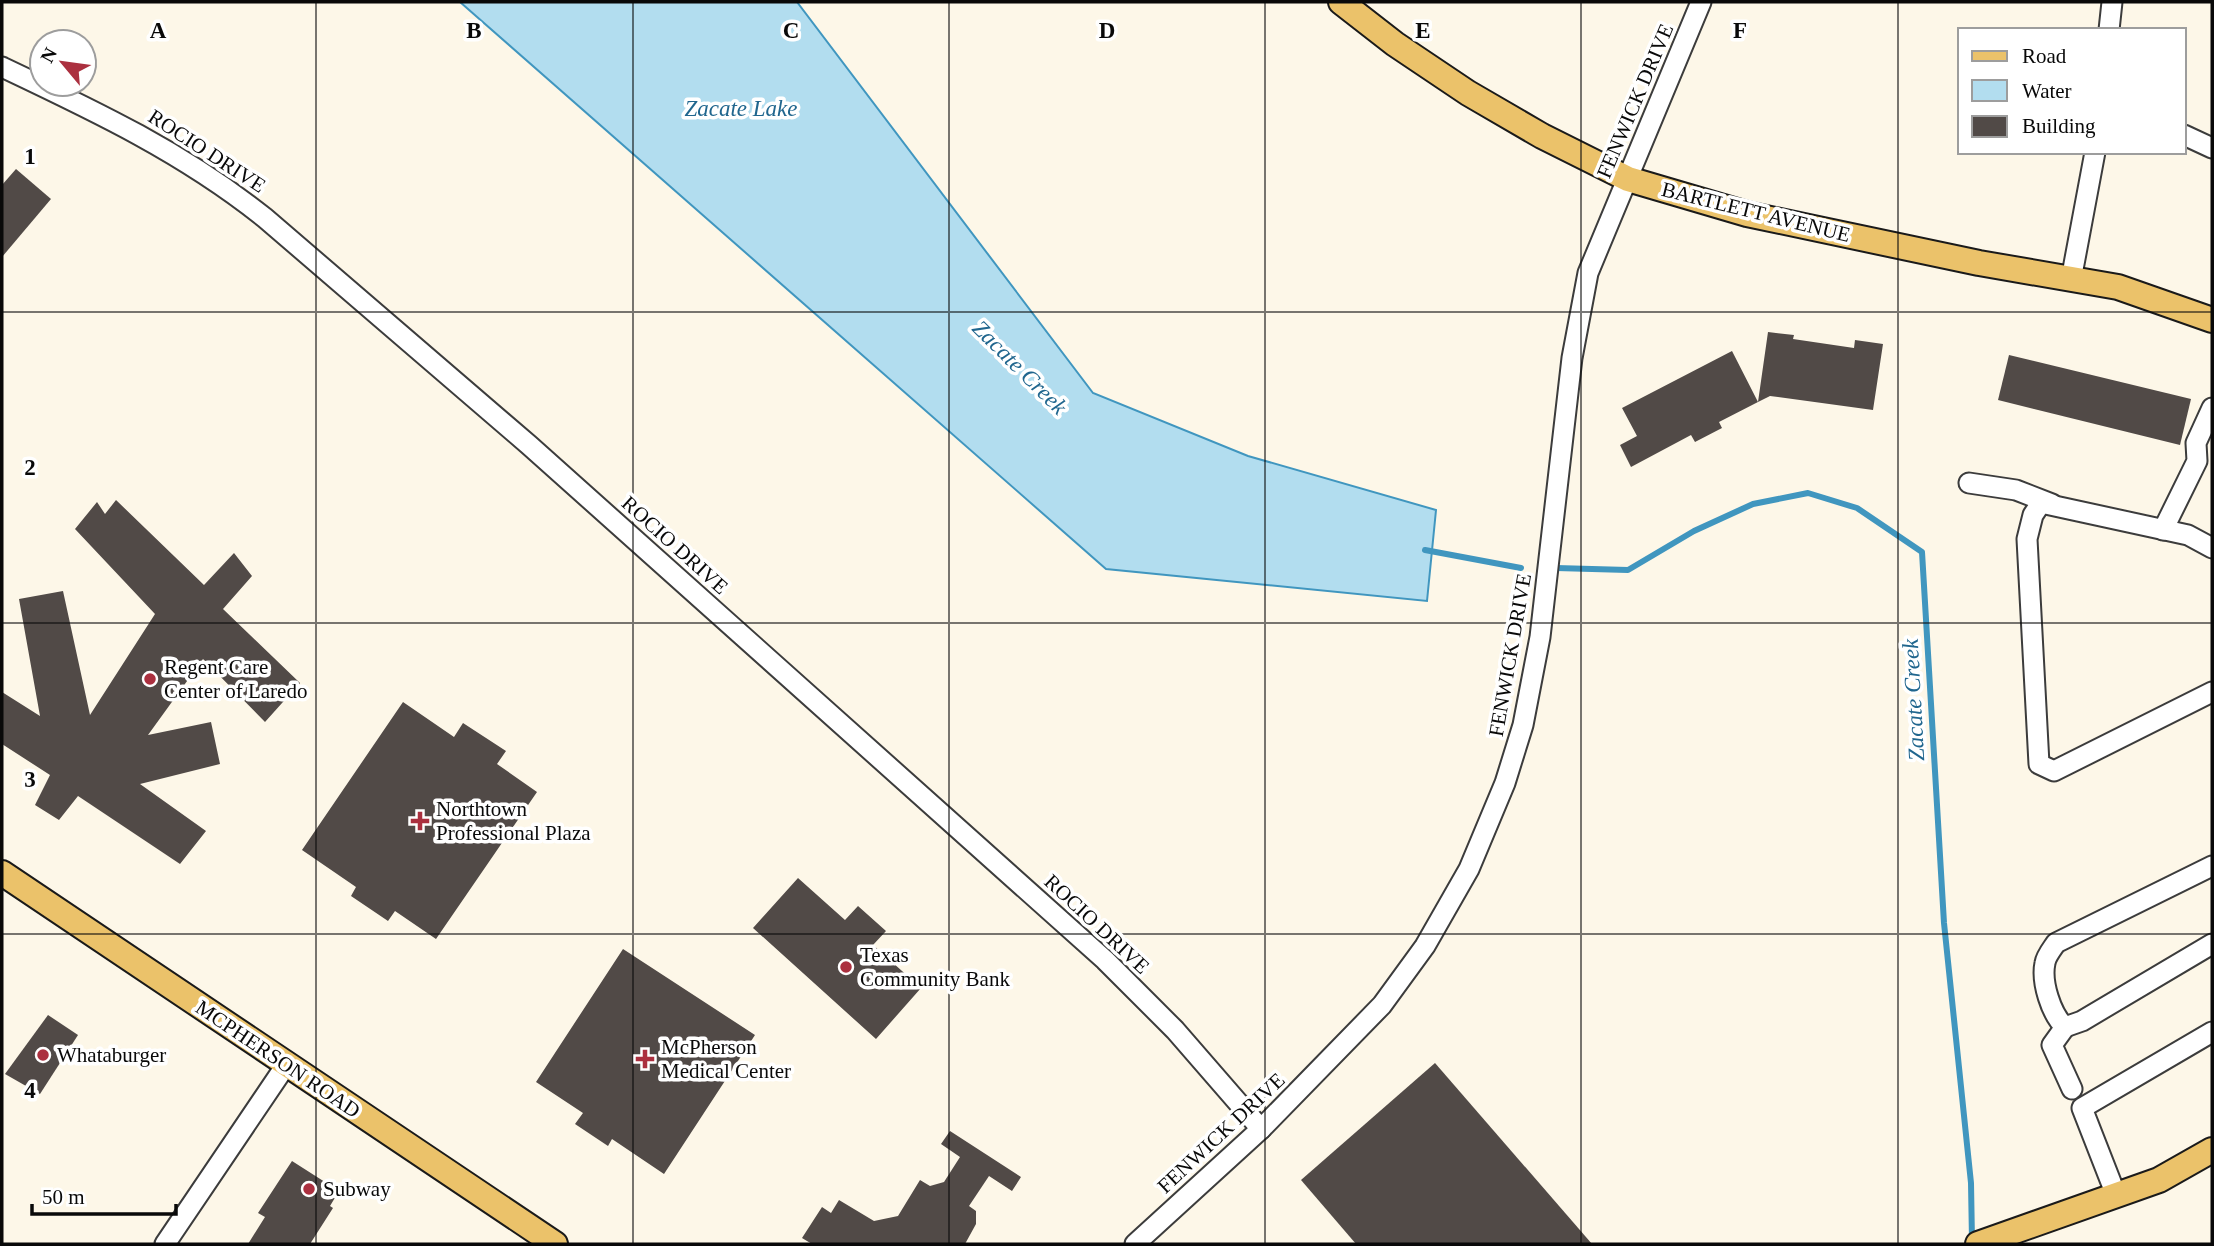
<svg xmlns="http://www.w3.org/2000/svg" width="2214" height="1246" font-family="Georgia,serif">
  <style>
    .water { fill: #b2ddef; stroke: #4096bf; stroke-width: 2 }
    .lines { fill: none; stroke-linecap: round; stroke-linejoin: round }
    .stream { stroke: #4096bf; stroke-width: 6 }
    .building { fill: #514a47 }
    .minor-casing { stroke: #3c3c3c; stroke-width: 23 }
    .major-casing { stroke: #1a1a1a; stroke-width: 28 }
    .minor { stroke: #fff; stroke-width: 19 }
    .major { stroke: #ebc26a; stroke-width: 24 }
    .grid { fill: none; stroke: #090909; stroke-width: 2; stroke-opacity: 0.55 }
    .poi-dot { fill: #ab303f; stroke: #fff; stroke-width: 2.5 }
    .labels { text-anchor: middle; stroke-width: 7; stroke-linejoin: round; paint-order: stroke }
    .street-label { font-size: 21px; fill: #090909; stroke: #fff }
    .poi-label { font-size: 21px; fill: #090909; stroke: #fff; text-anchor: start }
    .water-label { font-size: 23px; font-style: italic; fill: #20668e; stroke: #fff }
    .grid-label { font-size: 23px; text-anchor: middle; font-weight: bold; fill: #090909; stroke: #fff; stroke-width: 7; stroke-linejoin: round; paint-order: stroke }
  </style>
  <rect width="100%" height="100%" fill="#fdf7e8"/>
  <polygon class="water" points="460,2 797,2 1093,393 1248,456 1436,510 1427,601 1106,569"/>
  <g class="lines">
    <g class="stream">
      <polyline points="1425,550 1521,568"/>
      <polyline points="1556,568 1628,570 1694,531 1753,504 1808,493 1857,508 1922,552 1944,923 1971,1183 1972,1241"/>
    </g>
  </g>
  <g class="building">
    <polygon points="16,169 51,199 2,257 2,185"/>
    <polygon points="1768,332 1794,335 1793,339 1854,348 1855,340 1883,344 1873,410 1770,396 1758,402"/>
    <polygon points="1732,351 1758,402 1719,422 1722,428 1695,442 1691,435 1631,467 1620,445 1637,436 1622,408"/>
    <polygon points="2009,355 2191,399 2180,445 1998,400"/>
    <polygon points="116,500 204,585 234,553 252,576 223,609 300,683 265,722 203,659 148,735 211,722 220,764 140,784 206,831 180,864 78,796 59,820 35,805 50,775 2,744 2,692 40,716 19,599 63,591 90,715 155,614 75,529 97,502 105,514"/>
    <polygon points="403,702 454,737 463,723 506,751 497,764 537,792 436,939 395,911 388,921 351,896 356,887 302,850"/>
    <polygon points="798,878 845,920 858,906 886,931 873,945 921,988 876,1039 753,928"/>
    <polygon points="623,949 755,1035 664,1174 612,1139 608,1146 575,1124 583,1113 536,1082"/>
    <polygon points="48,1015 78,1035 40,1094 5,1074"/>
    <polygon points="1435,1063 1592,1244 1356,1244 1301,1180"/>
    <polygon points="950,1131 1021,1177 1012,1191 989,1176 969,1206 976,1211 976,1224 965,1244 812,1244 802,1238 822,1207 831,1213 839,1200 874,1221 898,1216 920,1180 930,1186 944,1182 960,1157 941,1144"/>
    <polygon points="292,1161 339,1191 330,1206 333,1208 310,1244 248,1244 265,1217 258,1213"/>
  </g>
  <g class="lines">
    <g class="minor-casing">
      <g id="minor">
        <polyline points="2109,30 2112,2"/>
        <path d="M 2,67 C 95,111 184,153 265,218 L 529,445 L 1105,960 L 1175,1030 L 1261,1129"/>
        <polyline points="2184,135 2212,148"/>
        <polyline points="2071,280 2095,152"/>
        <polyline points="1969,483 2016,490 2052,504"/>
        <polyline points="2163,530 2197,461 2196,443 2212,408"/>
        <polyline points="2212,548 2188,535 2041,503 2033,515 2027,539 2039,764 2054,771 2212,692"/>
        <path d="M 2212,866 L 2056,943 C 2052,949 2046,956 2045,963 C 2041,982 2051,1014 2065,1027 L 2082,1021 L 2212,944"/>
        <polyline points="2065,1027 2052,1045 2072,1089"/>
        <polyline points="2116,1195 2082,1108 2212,1032"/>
        <polyline points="165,1244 286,1065"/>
        <polyline points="1135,1244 1261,1129 1382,1005 1425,946 1469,869 1505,783 1523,725 1540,637 1572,358 1588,273 1701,2"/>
      </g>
    </g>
    <g class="major-casing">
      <g id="major">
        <polyline points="1341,2 1395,44 1468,93 1542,136 1628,179 1747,214 1979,263 2118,287 2212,320"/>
        <polyline points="2,873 555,1244"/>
        <polyline points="1978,1244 2159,1180 2212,1150"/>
      </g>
    </g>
    <use href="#minor" class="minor"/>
    <use href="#major" class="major"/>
  </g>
  <path class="grid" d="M 316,2 L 316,1244M 633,2 L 633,1244M 949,2 L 949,1244M 1265,2 L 1265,1244M 1581,2 L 1581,1244M 1898,2 L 1898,1244M 2,312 L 2212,312M 2,623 L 2212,623M 2,934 L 2212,934"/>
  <g class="poi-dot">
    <circle cx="150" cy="679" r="7"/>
    <path d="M416.5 810.5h7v7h7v7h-7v7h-7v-7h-7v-7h7z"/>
    <circle cx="846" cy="967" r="7"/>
    <circle cx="43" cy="1055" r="7"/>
    <path d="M641.5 1048.5h7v7h7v7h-7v7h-7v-7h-7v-7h7z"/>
    <circle cx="309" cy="1189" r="7"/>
  </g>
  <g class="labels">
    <g class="street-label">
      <text transform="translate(1635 101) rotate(-67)" y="7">FENWICK DRIVE</text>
      <text transform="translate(207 151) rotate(33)" y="7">ROCIO DRIVE</text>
      <text transform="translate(1756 212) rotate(14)" y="7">BARTLETT AVENUE</text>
      <text transform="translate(675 545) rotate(42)" y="7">ROCIO DRIVE</text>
      <text transform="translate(1510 655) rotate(-80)" y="7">FENWICK DRIVE</text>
      <text transform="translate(1097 924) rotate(43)" y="7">ROCIO DRIVE</text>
      <text transform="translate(278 1059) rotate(34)" y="7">MCPHERSON ROAD</text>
      <text transform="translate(1221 1133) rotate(-43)" y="7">FENWICK DRIVE</text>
    </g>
    <g class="poi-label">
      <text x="164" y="674">Regent Care<tspan x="164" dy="24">Center of Laredo</tspan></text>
      <text x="436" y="816">Northtown<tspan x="436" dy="24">Professional Plaza</tspan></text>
      <text x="860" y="962">Texas<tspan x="860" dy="24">Community Bank</tspan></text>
      <text x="661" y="1054">McPherson<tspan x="661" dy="24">Medical Center</tspan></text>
      <text x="57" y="1062">Whataburger</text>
      <text x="323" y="1196">Subway</text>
    </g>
    <g class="water-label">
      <text x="741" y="116">Zacate Lake</text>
      <text transform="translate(1020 367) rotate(45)" y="8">Zacate Creek</text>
      <text transform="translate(1913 700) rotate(-93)" y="8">Zacate Creek</text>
    </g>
  </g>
  <g class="grid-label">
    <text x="158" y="38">A</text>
    <text x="474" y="38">B</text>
    <text x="791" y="38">C</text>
    <text x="1107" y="38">D</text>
    <text x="1423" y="38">E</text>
    <text x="1740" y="38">F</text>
    <text x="30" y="164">1</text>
    <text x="30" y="475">2</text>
    <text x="30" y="787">3</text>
    <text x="30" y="1098">4</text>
  </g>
  <rect width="2214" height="1246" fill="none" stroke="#090909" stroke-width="7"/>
  <rect x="1958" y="28" width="228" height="126" fill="#ffffff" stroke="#9d9d9d" stroke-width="2"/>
  <rect x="1972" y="51" width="35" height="10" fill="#ebc26a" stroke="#9d9d9d" stroke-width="2"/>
  <text x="2022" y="63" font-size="21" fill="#090909">Road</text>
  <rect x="1972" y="80" width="35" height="21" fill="#b2ddef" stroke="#9d9d9d" stroke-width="2"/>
  <text x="2022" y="98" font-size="21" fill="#090909">Water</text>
  <rect x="1972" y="116" width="35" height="21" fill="#514a47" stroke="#9d9d9d" stroke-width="2"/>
  <text x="2022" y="133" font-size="21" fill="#090909">Building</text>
  <g transform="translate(63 63) rotate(299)"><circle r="33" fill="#ffffff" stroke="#9d9d9d" stroke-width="2"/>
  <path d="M0-5L12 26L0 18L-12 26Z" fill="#ab303f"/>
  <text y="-10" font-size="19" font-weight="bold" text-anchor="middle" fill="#090909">N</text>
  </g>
  <path d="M32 1204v10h144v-10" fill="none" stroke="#090909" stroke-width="3.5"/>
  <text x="42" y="1204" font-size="21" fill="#090909" stroke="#ffffff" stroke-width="5" paint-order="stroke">50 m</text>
</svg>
